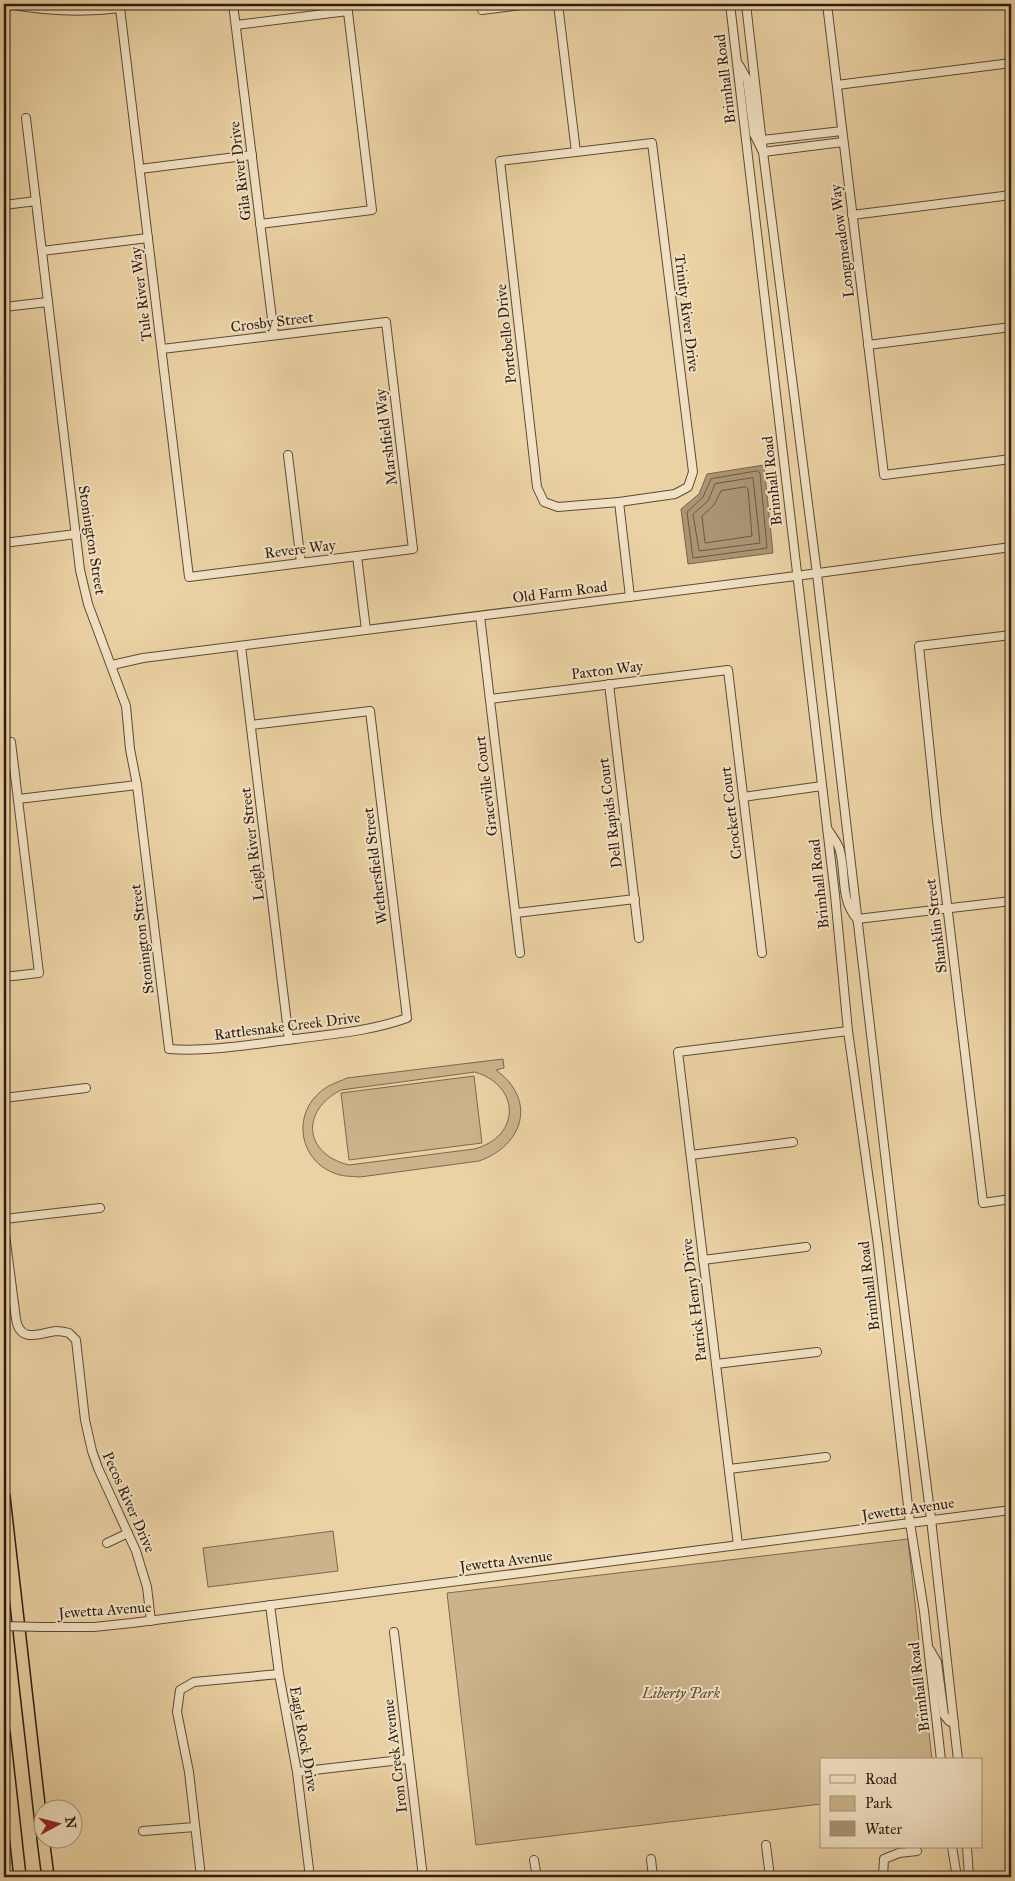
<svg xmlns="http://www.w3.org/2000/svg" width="1015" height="1881" font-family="'IM FELL Great Primer',serif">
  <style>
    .green { fill: #cbb38b; stroke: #7c684f; fill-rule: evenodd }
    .water { fill: #aa9473; stroke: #78644d }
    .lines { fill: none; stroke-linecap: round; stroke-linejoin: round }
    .shore { stroke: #6b5843; stroke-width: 1 }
    .minor-casing { stroke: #5c4a37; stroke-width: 10 }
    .highway-casing { stroke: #2c1c13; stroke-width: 14 }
    .minor { stroke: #f2e2c4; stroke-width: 8 }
    .highway { stroke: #ebd2a4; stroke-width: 11 }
    .minor-bridge-casing { stroke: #5c4a37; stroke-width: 10; stroke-linecap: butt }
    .minor-bridge { stroke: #f2e2c4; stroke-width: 8 }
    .labels { text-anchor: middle; stroke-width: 4; stroke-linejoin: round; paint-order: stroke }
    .street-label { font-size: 15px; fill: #2c1c13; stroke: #f2e2c4 }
    .park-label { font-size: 15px; font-style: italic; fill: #5c4937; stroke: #f2e2c4 }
  </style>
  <rect width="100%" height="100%" fill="#ebd2a4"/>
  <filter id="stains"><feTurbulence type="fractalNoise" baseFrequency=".004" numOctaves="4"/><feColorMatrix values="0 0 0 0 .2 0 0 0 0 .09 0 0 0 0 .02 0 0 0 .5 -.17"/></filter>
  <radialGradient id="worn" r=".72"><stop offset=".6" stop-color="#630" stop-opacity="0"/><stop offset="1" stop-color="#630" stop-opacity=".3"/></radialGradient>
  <g class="green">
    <path d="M 503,1059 L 504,1068 L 496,1070 C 537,1100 524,1145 479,1161 L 360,1177 C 351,1176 343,1177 334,1173 C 301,1161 292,1118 318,1094 C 328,1084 337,1083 347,1078 ZM 475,1072 C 521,1086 521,1137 474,1149 L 349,1165 C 304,1154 300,1111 341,1090 Z"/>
    <polygon points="474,1076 482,1143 349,1160 341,1093"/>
    <polygon points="333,1531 338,1571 208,1587 203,1548"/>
    <polygon points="908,1539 932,1760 821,1760 821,1804 476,1845 447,1593"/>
  </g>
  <polygon class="water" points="764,465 773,553 688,564 681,509 699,494 707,474"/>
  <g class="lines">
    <g class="shore">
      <polygon points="758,471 760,473 767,548 693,558 687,512 703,497 711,479"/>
      <polygon points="753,478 760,543 699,551 693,514 708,501 715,484"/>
      <polygon points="746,487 748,489 752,536 705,543 702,516 714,505 721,491"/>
    </g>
    <g class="minor-casing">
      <g id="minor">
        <path d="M 8,4 C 46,11 82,13 120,8 L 189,577 L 413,549 L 386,322 L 162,349"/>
        <polyline points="233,4 274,335"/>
        <polyline points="481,4 482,10 529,4"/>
        <polyline points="558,4 576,152"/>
        <polyline points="730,4 835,895 848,1031 878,1245 910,1523 924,1611 941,1760"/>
        <polyline points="746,4 763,152 817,574 894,1231 931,1519 958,1760"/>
        <polyline points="827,4 884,475 1011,459"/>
        <polyline points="236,25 348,11"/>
        <polyline points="739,65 747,79 754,134 763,152 843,142"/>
        <polyline points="837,85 1011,63"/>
        <path d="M 26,118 L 80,570 L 88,604 L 126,706 L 130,749 L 137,785 L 169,1049 C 211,1052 253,1044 295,1039 C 333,1034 371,1031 407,1018 L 370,711 L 251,725"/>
        <polyline points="762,140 842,131"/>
        <polygon points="652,143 693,472 688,487 675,494 619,502 558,507 544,502 537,487 500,161"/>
        <polyline points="140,169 252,155"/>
        <polyline points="4,205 36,201"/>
        <polyline points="852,215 1011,195"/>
        <polyline points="260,224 372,210 347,4"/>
        <polyline points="42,251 148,238"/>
        <polyline points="4,307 48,302"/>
        <polyline points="868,345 1011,327"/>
        <polyline points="288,455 301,563"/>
        <polyline points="619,502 630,597"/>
        <polyline points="4,543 76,534"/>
        <polyline points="357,556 366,630"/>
        <polyline points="480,616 520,953"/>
        <polyline points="1011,635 919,646 937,821 983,1203 1011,1199"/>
        <polyline points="241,646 289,1040"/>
        <polyline points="112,665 143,658 796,576 1011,547"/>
        <polyline points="609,684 639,938"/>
        <polyline points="490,699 728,670 762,953"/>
        <polyline points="743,797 822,786"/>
        <polyline points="18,799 137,785"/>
        <path d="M 829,831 C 832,837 839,844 840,851 C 846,874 840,900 857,919 L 1011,901"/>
        <polyline points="516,913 635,899"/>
        <polyline points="4,977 39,973 11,742"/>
        <polyline points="4,1098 86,1088"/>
        <polyline points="691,1155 793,1142"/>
        <polyline points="4,1219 100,1208"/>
        <path d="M 4,1227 L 16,1319 C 20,1344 40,1333 56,1331 C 60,1331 65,1332 69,1333 L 76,1340 L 85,1420 L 92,1451 L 98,1468 L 136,1551 L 147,1587 L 151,1621"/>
        <polyline points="703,1260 806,1247"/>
        <polyline points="716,1364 817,1352"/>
        <polyline points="729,1469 826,1457"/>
        <polyline points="107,1543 128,1533"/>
        <polyline points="738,1545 678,1052 848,1031"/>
        <polyline points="270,1605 279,1674 297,1772 310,1877"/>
        <polyline points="42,1627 94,1627 132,1623 1011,1510"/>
        <polyline points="394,1632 423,1877"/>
        <polyline points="930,1650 937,1662 944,1715 949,1721 954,1723"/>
        <polyline points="297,1772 409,1759"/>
        <polyline points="143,1831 195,1827"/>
        <polyline points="766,1845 770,1877"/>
        <polyline points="952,1847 957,1877"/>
        <polyline points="967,1847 969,1877"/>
        <polyline points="651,1859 653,1877"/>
        <polyline points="534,1860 537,1877"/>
        <polyline points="201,1877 189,1772 177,1712 180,1690 194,1682 279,1674"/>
        <polyline points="883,1877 884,1859 899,1853 917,1851"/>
      </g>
    </g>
    <g class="highway-casing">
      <g id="highway">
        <polyline points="4,1497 42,1832"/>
        <polyline points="4,1733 20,1877"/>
        <polyline points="43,1838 48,1877"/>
      </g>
    </g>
    <use href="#minor" class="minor"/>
    <use href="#highway" class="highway"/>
    <g class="minor-bridge-casing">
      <polyline id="minor-bridge" points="4,1626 42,1627"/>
    </g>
    <use href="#minor-bridge" class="minor-bridge"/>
  </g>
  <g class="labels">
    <g class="street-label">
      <text transform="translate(725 79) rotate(-97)" y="5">Brimhall Road</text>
      <text transform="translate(240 171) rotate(-97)" y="5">Gila River Drive</text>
      <text transform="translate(842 241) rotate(-97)" y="5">Longmeadow Way</text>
      <text transform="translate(141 294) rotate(-97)" y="5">Tule River Way</text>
      <text transform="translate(687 313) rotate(83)" y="5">Trinity River Drive</text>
      <text transform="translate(272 322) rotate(-7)" y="5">Crosby Street</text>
      <text transform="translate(506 334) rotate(-96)" y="5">Portebello Drive</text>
      <text transform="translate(386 437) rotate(-97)" y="5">Marshfield Way</text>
      <text transform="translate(772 481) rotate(-96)" y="5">Brimhall Road</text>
      <text transform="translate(92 540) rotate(81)" y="5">Stonington Street</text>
      <text transform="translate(300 549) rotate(-7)" y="5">Revere Way</text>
      <text transform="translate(560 592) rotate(-7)" y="5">Old Farm Road</text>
      <text transform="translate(607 670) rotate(-7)" y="5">Paxton Way</text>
      <text transform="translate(486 786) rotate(-97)" y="5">Graceville Court</text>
      <text transform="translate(610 813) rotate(-97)" y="5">Dell Rapids Court</text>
      <text transform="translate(731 813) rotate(-97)" y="5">Crockett Court</text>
      <text transform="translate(252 844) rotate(-97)" y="5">Leigh River Street</text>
      <text transform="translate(375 866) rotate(-97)" y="5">Wethersfield Street</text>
      <text transform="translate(819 884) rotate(-96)" y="5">Brimhall Road</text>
      <text transform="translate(936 926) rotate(-97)" y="5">Shanklin Street</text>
      <text transform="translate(142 939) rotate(-97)" y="5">Stonington Street</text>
      <text transform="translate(287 1026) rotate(-7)" y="5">Rattlesnake Creek Drive</text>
      <text transform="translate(869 1286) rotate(-97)" y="5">Brimhall Road</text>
      <text transform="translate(694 1300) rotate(-97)" y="5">Patrick Henry Drive</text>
      <text transform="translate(129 1502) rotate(66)" y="5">Pecos River Drive</text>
      <text transform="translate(908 1509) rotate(-8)" y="5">Jewetta Avenue</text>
      <text transform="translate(506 1561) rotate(-7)" y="5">Jewetta Avenue</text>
      <text transform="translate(105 1610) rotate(-4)" y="5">Jewetta Avenue</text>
      <text transform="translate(919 1687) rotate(-97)" y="5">Brimhall Road</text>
      <text transform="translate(304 1739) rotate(80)" y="5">Eagle Rock Drive</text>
      <text transform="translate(395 1756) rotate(-97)" y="5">Iron Creek Avenue</text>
    </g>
    <g class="park-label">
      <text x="681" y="1698">Liberty Park</text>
    </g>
  </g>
  <rect width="1015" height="1881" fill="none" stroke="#ebd2a4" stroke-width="20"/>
  <rect x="5" y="5" width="1005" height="1871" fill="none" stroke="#2c1c13" stroke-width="2.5"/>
  <rect x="10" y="10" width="995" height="1861" fill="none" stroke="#2c1c13"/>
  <rect x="820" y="1758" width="162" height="90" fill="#f2e2c4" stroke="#a3937d"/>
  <rect x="830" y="1775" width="25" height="8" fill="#f2e2c4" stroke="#a3937d"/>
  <text x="865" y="1784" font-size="15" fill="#2c1c13">Road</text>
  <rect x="830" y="1796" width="25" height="15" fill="#cbb38b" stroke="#a3937d"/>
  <text x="865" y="1808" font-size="15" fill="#2c1c13">Park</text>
  <rect x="830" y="1821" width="25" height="15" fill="#aa9473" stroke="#a3937d"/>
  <text x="865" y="1834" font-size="15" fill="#2c1c13">Water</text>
  <g transform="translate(58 1824) rotate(83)"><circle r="24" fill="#f2e2c4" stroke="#a3937d"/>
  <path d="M0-4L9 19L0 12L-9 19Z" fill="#8f2418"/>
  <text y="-8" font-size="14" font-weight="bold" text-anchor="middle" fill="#2c1c13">N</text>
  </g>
  <rect width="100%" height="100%" filter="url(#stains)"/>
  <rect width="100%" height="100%" fill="url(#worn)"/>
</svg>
